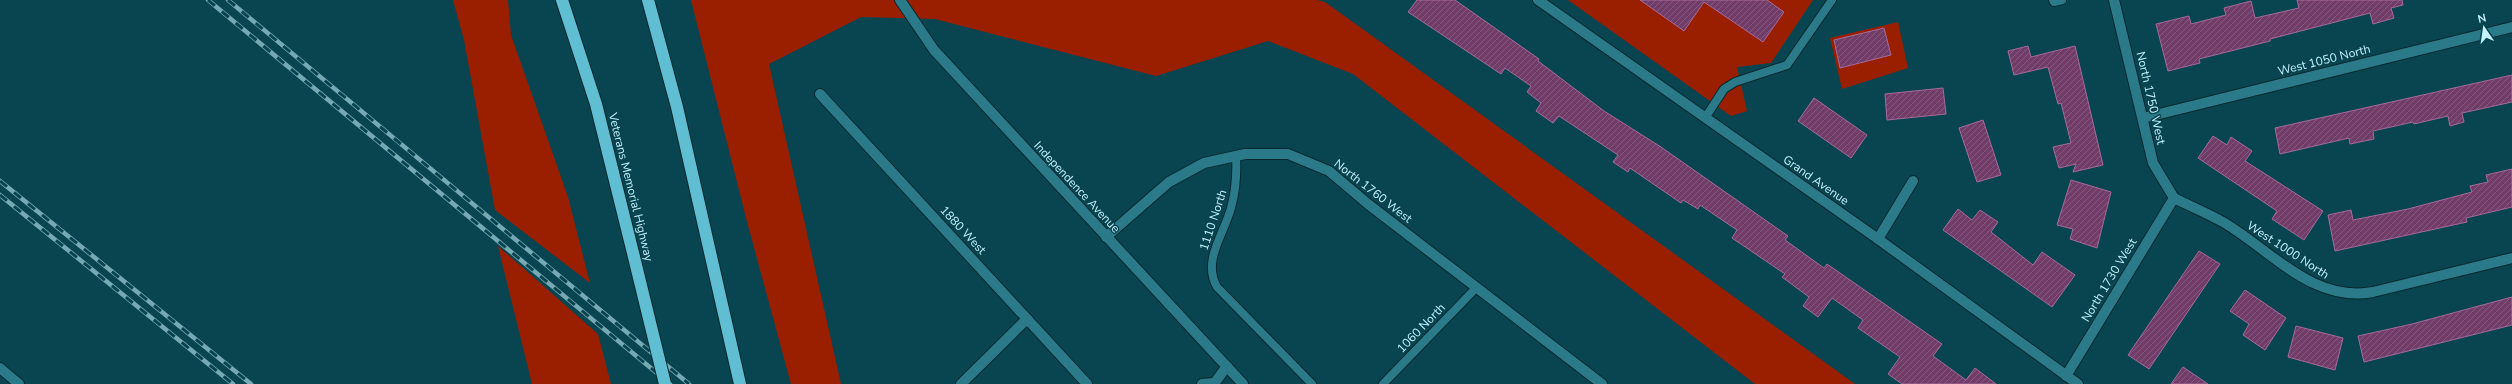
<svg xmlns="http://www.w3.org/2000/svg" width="2512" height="384" font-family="'Nunito Sans',sans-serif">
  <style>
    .grass { fill: #9a1e00 }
    .building { fill: url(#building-hatch); stroke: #a56a9a }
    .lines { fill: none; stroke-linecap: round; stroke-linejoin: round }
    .lane-casing { stroke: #072930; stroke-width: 10 }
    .street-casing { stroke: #072930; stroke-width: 12 }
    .highway-casing { stroke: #072930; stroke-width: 14 }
    .lane { stroke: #2b7a8a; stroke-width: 8 }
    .street { stroke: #2b7a8a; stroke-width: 10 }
    .highway { stroke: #60bed2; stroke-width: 12 }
    .rail-casing { stroke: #75a9b4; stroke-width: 4.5 }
    .rail { stroke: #094550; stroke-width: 3; stroke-dasharray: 9; stroke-linecap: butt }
    .highway-bridge-casing { stroke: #072930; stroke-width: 14; stroke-linecap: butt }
    .highway-bridge { stroke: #60bed2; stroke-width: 12 }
    .labels { text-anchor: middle; stroke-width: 3; stroke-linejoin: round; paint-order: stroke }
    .street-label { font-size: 12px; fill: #c3f1fc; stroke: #094550 }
  </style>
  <defs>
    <pattern id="building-hatch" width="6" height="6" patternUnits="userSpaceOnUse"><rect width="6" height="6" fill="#723c69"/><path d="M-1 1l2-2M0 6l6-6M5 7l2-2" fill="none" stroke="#84597f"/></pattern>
  </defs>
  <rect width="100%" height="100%" fill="#094550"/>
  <g class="grass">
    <polygon points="453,0 508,0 511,35 568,197 590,283 495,210 464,40"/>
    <polygon points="691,0 1317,0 1325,2 1855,384 1755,384 1353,74 1268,41 1156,76 935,19 861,17 769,64 841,384 791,384 746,218"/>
    <polygon points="1568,0 1813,0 1771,63 1737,67 1747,111 1731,116"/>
    <polygon points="1898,22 1908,68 1842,89 1830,38"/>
    <polygon points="498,246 598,334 611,384 532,384"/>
  </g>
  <g class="building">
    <polygon points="1417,0 1455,0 1539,59 1538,61 1604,111 1661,147 1788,236 1785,240 1824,268 1827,264 1942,344 1933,356 1966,380 1975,368 1996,384 1902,384 1888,374 1900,357 1858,328 1863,320 1832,298 1818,317 1803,306 1809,297 1782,277 1785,274 1732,238 1737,230 1700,205 1698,209 1683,200 1681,203 1630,168 1628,172 1613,162 1618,155 1559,116 1553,123 1536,111 1541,103 1527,92 1531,86 1505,68 1501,74 1408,12"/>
    <polygon points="1640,0 1767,0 1784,12 1763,42 1704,2 1684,31"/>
    <polygon points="2297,0 2402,0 2403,5 2391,8 2394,18 2373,24 2370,13 2270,39 2270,41 2199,59 2200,63 2168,71 2156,24 2189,16 2191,24 2226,15 2224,8 2251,1 2255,18 2264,16 2299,8"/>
    <polygon points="1884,28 1891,55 1840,68 1834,40"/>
    <polygon points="2028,46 2031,57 2075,46 2103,165 2073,172 2076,164 2059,168 2053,147 2071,143 2061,103 2058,104 2048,67 2014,75 2008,51"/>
    <polygon points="2512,75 2512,102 2462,113 2464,122 2450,126 2448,116 2414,124 2413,122 2373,131 2374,139 2350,144 2349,138 2280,154 2275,128"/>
    <polygon points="1943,88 1946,114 1887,120 1885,94"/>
    <polygon points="1814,98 1867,135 1851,158 1798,121"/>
    <polygon points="1983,120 2001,175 1977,182 1959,128"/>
    <polygon points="2213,136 2227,145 2231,137 2252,151 2245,161 2323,211 2304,240 2272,219 2277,211 2198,158"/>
    <polygon points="2512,169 2512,207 2466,218 2467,222 2335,251 2328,215 2351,210 2353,220 2408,209 2472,192 2470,186 2488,182 2486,175"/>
    <polygon points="2071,180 2111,192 2097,248 2070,239 2073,229 2057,225"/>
    <polygon points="1958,209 1972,220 1980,210 1998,222 1991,232 2033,265 2042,252 2075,275 2052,307 1943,230"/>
    <polygon points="2199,251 2220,264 2149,369 2128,355"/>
    <polygon points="2245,290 2286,318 2265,350 2243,335 2249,324 2230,311"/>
    <polygon points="2512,297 2512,325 2364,362 2358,336 2412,324"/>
    <polygon points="2296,326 2343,338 2335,370 2288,357"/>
    <polygon points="2183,367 2208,384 2171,384"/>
  </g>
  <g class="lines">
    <g class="lane-casing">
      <g id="lane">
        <polyline points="2053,0 2054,2 2062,0"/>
        <polyline points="1705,118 1724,89 1735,82 1787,65 1832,0"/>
        <path d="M 1236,156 C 1237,174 1236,190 1231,208 C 1224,234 1202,261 1217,287 L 1312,384"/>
        <polyline points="1383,384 1476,288"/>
      </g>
    </g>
    <g class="street-casing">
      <g id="street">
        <polyline points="900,0 934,50 1243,384"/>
        <polyline points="1538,0 1878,239 2078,384"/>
        <polyline points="2114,0 2153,163 2174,198"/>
        <polyline points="820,94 1087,384"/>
        <polyline points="2143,118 2512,27"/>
        <path d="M 2174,198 C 2190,206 2207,213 2223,222 C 2271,250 2312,303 2373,292 L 2512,258"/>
        <polyline points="1106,237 1169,182 1204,163 1245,154 1288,154 1329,171 1368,204 1602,384"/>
        <polyline points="1878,239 1913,181"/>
        <polyline points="0,368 19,384"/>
        <polyline points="2066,376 2174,198"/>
        <polyline points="961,384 1027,319"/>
        <polyline points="1202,384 1214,383"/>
        <polyline points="1214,384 1227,366"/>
      </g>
    </g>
    <g class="highway-casing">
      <g id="highway">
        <polyline points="562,0 596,104 634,257"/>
        <polyline points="648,0 677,107 740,384"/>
      </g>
    </g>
    <use href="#lane" class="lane"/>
    <use href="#street" class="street"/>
    <use href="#highway" class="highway"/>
    <g class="rail-casing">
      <g id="rail">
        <polyline points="208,0 670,384"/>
        <polyline points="228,0 689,384"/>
        <polyline points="0,181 251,384"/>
        <polyline points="0,195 233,384"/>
      </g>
    </g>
    <use href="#rail" class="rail"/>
    <g class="highway-bridge-casing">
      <polyline id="highway-bridge" points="634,257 665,384"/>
    </g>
    <use href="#highway-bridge" class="highway-bridge"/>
  </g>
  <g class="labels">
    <g class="street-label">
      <text transform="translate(2324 60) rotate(-14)" y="4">West 1050 North</text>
      <text transform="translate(2151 98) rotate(77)" y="4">North 1750 West</text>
      <text transform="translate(1816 180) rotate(35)" y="4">Grand Avenue</text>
      <text transform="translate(631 187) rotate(76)" y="4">Veterans Memorial Highway</text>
      <text transform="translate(1077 187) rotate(47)" y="4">Independence Avenue</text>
      <text transform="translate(1373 191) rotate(38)" y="4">North 1760 West</text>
      <text transform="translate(1213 220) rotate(-72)" y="4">1110 North</text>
      <text transform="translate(963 230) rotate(47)" y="4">1880 West</text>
      <text transform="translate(2288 250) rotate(33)" y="4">West 1000 North</text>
      <text transform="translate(2109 280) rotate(-59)" y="4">North 1730 West</text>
      <text transform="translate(1421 328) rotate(-46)" y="4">1060 North</text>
    </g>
  </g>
  <g transform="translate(2484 28) rotate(347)" stroke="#094550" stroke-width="3" paint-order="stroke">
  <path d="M0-3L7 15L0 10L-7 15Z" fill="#c3f1fc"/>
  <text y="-6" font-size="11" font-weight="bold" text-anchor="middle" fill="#c3f1fc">N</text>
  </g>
</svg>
